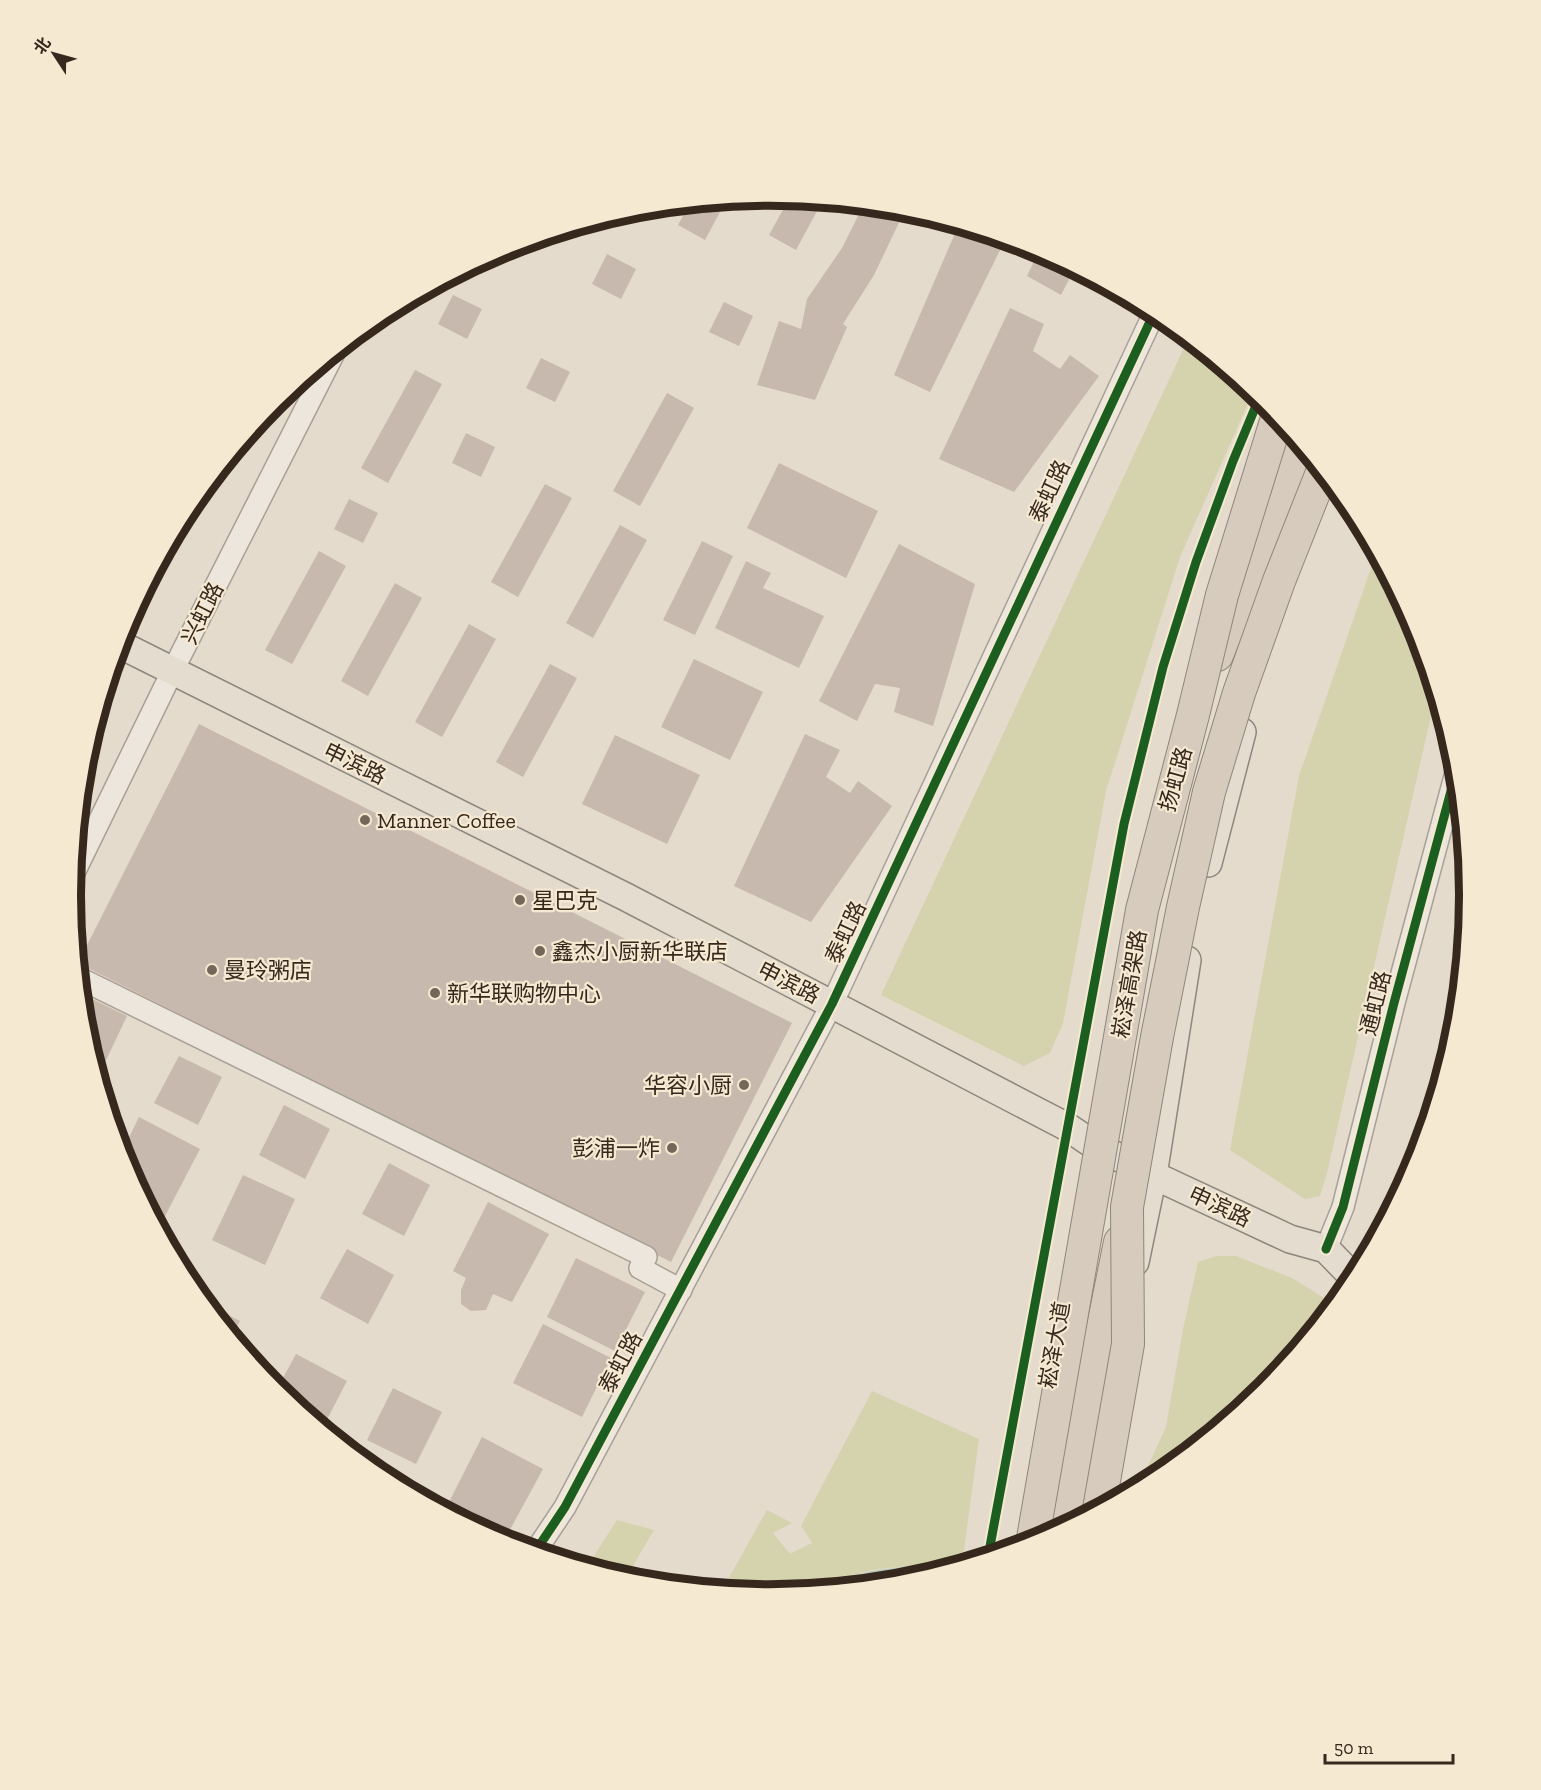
<svg xmlns="http://www.w3.org/2000/svg" width="1541" height="1790" font-family="'Zilla Slab','Noto Sans SC',serif">
  <style>
    .green { fill: #d5d2ae }
    .water { fill: #b7c8bd }
    .building { fill: #c7b9ad }
    .lines { fill: none; stroke-linecap: round; stroke-linejoin: round }
    .minor-casing { stroke: #a9a095; stroke-width: 24 }
    .major-casing { stroke: #8e867c; stroke-width: 30 }
    .highway-casing { stroke: #8e867c; stroke-width: 34 }
    .minor { stroke: #ece6dd; stroke-width: 21 }
    .major { stroke: #e3dccf; stroke-width: 27 }
    .highway { stroke: #d6cbbd; stroke-width: 32 }
    .highway-bridge-casing { stroke: #8e867c; stroke-width: 34; stroke-linecap: butt }
    .highway-bridge { stroke: #d6cbbd; stroke-width: 32 }
    .cycleway-casing { stroke: #f5e9d1; stroke-width: 13 }
    .cycleway { stroke: #1b5e20; stroke-width: 9 }
    .poi-dot { fill: #74675a; stroke: #f5e9d1; stroke-width: 2 }
    .labels { text-anchor: middle; stroke-width: 4.5; stroke-linejoin: round; paint-order: stroke }
    .street-label { font-size: 22px; fill: #37281d; stroke: #f5e9d1 }
    .poi-label { font-size: 22px; fill: #37281d; stroke: #f5e9d1; text-anchor: start }
    .rim { fill: none; stroke: #37281d; stroke-width: 8 }
  </style>
  <rect width="100%" height="100%" fill="#e4dbcc"/>
  <g class="green">
    <polygon points="1189,337 1254,390 1180,557 1106,791 1063,1023 1050,1053 1024,1066 881,995"/>
    <polygon points="1377,551 1417,627 1439,699 1431,716 1327,1173 1320,1196 1305,1199 1230,1150 1299,776"/>
    <polygon points="1216,1256 1236,1256 1292,1278 1335,1305 1265,1390 1159,1477 1142,1486 1142,1479 1166,1427 1183,1329 1198,1262"/>
    <polygon points="872,1391 979,1439 962,1565 944,1570 917,1565 872,1570 833,1581 823,1590 770,1595 722,1590 767,1510 792,1523 773,1533 790,1554 812,1543 801,1526"/>
    <polygon points="617,1520 654,1530 625,1579 587,1567"/>
  </g>
  <polygon class="water" points="917,1565 944,1570 907,1582 823,1590 833,1581 872,1571"/>
  <g class="building">
    <polygon points="790,197 823,200 796,250 769,235"/>
    <polygon points="727,199 705,240 678,225 690,203"/>
    <polygon points="864,204 906,208 874,275 843,324 847,327 815,400 757,385 779,321 801,329 807,299 842,248"/>
    <polygon points="959,224 1006,238 930,392 894,375"/>
    <polygon points="1040,249 1075,268 1061,295 1027,276"/>
    <polygon points="607,254 636,269 621,299 592,284"/>
    <polygon points="453,295 482,309 467,339 438,324"/>
    <polygon points="724,302 753,316 739,346 709,332"/>
    <polygon points="1010,308 1044,324 1033,351 1060,369 1070,355 1099,376 1014,492 939,459"/>
    <polygon points="541,358 570,372 555,402 526,388"/>
    <polygon points="415,370 442,384 388,483 361,468"/>
    <polygon points="667,393 694,408 640,506 613,491"/>
    <polygon points="466,433 495,447 481,477 452,463"/>
    <polygon points="779,463 878,511 846,578 747,528"/>
    <polygon points="545,484 572,498 518,597 491,582"/>
    <polygon points="349,499 378,513 363,543 334,529"/>
    <polygon points="620,525 647,540 593,638 566,623"/>
    <polygon points="702,541 733,556 695,635 663,620"/>
    <polygon points="899,544 975,584 933,726 894,712 900,688 875,684 857,721 819,701"/>
    <polygon points="319,551 346,566 292,664 265,650"/>
    <polygon points="746,561 771,573 763,588 824,616 799,668 715,628"/>
    <polygon points="395,583 422,598 368,696 341,681"/>
    <polygon points="469,624 496,639 442,737 415,722"/>
    <polygon points="694,659 763,692 730,760 661,727"/>
    <polygon points="550,664 577,678 523,777 496,762"/>
    <polygon points="199,724 792,1023 671,1262 78,963"/>
    <polygon points="805,734 840,750 826,777 850,793 858,781 892,806 811,922 734,886"/>
    <polygon points="615,735 700,775 667,844 582,804"/>
    <polygon points="80,993 127,1016 98,1077 84,1031"/>
    <polygon points="1459,996 1461,996 1457,1032 1443,1076 1442,1076"/>
    <polygon points="179,1056 222,1077 198,1125 154,1103"/>
    <polygon points="284,1105 330,1129 305,1179 259,1155"/>
    <polygon points="139,1117 200,1149 164,1218 150,1212 124,1163 121,1154"/>
    <polygon points="389,1163 430,1185 404,1236 362,1214"/>
    <polygon points="243,1175 295,1199 265,1265 212,1240"/>
    <polygon points="488,1202 549,1234 512,1302 493,1294 486,1310 471,1311 461,1304 461,1290 466,1278 453,1271"/>
    <polygon points="347,1249 394,1275 368,1324 320,1298"/>
    <polygon points="576,1258 645,1292 615,1351 547,1317"/>
    <polygon points="204,1303 240,1321 232,1337 222,1325"/>
    <polygon points="543,1324 611,1358 582,1417 513,1383"/>
    <polygon points="296,1354 347,1381 322,1429 276,1391"/>
    <polygon points="393,1388 442,1412 416,1464 367,1440"/>
    <polygon points="482,1437 543,1469 506,1537 487,1530 486,1533 458,1518 460,1513 447,1506"/>
  </g>
  <g class="lines">
    <g class="minor-casing">
      <g id="minor">
        <polyline points="72,877 172,672 335,351"/>
        <polyline points="79,978 646,1257 640,1268 681,1290"/>
        <polyline points="1326,1249 1343,1207 1394,1003 1458,765"/>
        <polyline points="535,1552 565,1507 832,1004 1155,311"/>
      </g>
    </g>
    <g class="major-casing">
      <g id="major">
        <polyline points="119,644 626,897 1069,1128 1091,1143 1153,1175 1290,1239 1326,1249 1355,1279"/>
        <polyline points="1208,863 1242,732"/>
        <polyline points="1135,1262 1153,1175 1187,960"/>
        <polyline points="1083,1518 1091,1476"/>
      </g>
    </g>
    <g class="highway-casing">
      <g id="highway">
        <polyline points="1217,655 1302,445"/>
        <polyline points="1062,1529 1120,1242"/>
      </g>
    </g>
    <use href="#minor" class="minor"/>
    <use href="#major" class="major"/>
    <use href="#highway" class="highway"/>
    <g class="highway-bridge-casing">
      <g id="highway-bridge">
        <polyline points="1099,1509 1128,1344 1127,1207 1157,1037 1183,907 1209,792 1239,693 1279,581 1323,470"/>
        <polyline points="1032,1544 1142,910 1193,715 1222,595 1278,415"/>
      </g>
    </g>
    <use href="#highway-bridge" class="highway-bridge"/>
    <g class="cycleway-casing">
      <g id="cycleway">
        <polyline points="1326,1249 1343,1207 1394,1003 1458,765"/>
        <polyline points="535,1552 565,1507 832,1004 1155,311"/>
        <polyline points="988,1557 1124,824 1163,667 1196,562 1233,461 1260,396"/>
      </g>
    </g>
    <use href="#cycleway" class="cycleway"/>
  </g>
  <g class="poi-dot">
    <circle cx="365" cy="820" r="6"/>
    <circle cx="520" cy="900" r="6"/>
    <circle cx="540" cy="951" r="6"/>
    <circle cx="212" cy="970" r="6"/>
    <circle cx="435" cy="993" r="6"/>
    <circle cx="744" cy="1085" r="6"/>
    <circle cx="672" cy="1148" r="6"/>
  </g>
  <g class="labels">
    <g class="street-label">
      <text transform="translate(1049 491) rotate(-65)" y="8">泰虹路</text>
      <text transform="translate(202 613) rotate(-63)" y="8">兴虹路</text>
      <text transform="translate(355 763) rotate(26)" y="8">申滨路</text>
      <text transform="translate(1175 779) rotate(-74)" y="8">扬虹路</text>
      <text transform="translate(845 932) rotate(-65)" y="8">泰虹路</text>
      <text transform="translate(789 982) rotate(27)" y="8">申滨路</text>
      <text transform="translate(1129 984) rotate(-80)" y="8">崧泽高架路</text>
      <text transform="translate(1375 1003) rotate(-76)" y="8">通虹路</text>
      <text transform="translate(1220 1206) rotate(25)" y="8">申滨路</text>
      <text transform="translate(1054 1345) rotate(-80)" y="8">崧泽大道</text>
      <text transform="translate(620 1362) rotate(-62)" y="8">泰虹路</text>
    </g>
    <g class="poi-label">
      <text x="377" y="828">Manner Coffee</text>
      <text x="532" y="908">星巴克</text>
      <text x="552" y="959">鑫杰小厨新华联店</text>
      <text x="224" y="978">曼玲粥店</text>
      <text x="447" y="1001">新华联购物中心</text>
      <text x="732" y="1093" text-anchor="end">华容小厨</text>
      <text x="660" y="1156" text-anchor="end">彭浦一炸</text>
    </g>
  </g>
  <path d="M0 0H1541V1790H0ZM81 895a689 689 0 1 1 1378 0a689 689 0 1 1-1378 0Z" fill="#f5e9d1" fill-rule="evenodd"/>
  <path class="rim" d="M81 895a689 689 0 1 1 1378 0a689 689 0 1 1-1378 0Z"/>
  <g transform="translate(54 54) rotate(306)" stroke="#f5e9d1" stroke-width="4.5" paint-order="stroke">
  <path d="M0-4.5L10 22L0 15L-10 22Z" fill="#37281d"/>
  <text y="-9" font-size="16" font-weight="bold" text-anchor="middle" fill="#37281d">北</text>
  </g>
  <path d="M1325 1754v9h128v-9" fill="none" stroke="#37281d" stroke-width="3"/>
  <text x="1334" y="1754" font-size="18" fill="#37281d" stroke="#f5e9d1" stroke-width="4.5" paint-order="stroke">50 m</text>
</svg>
